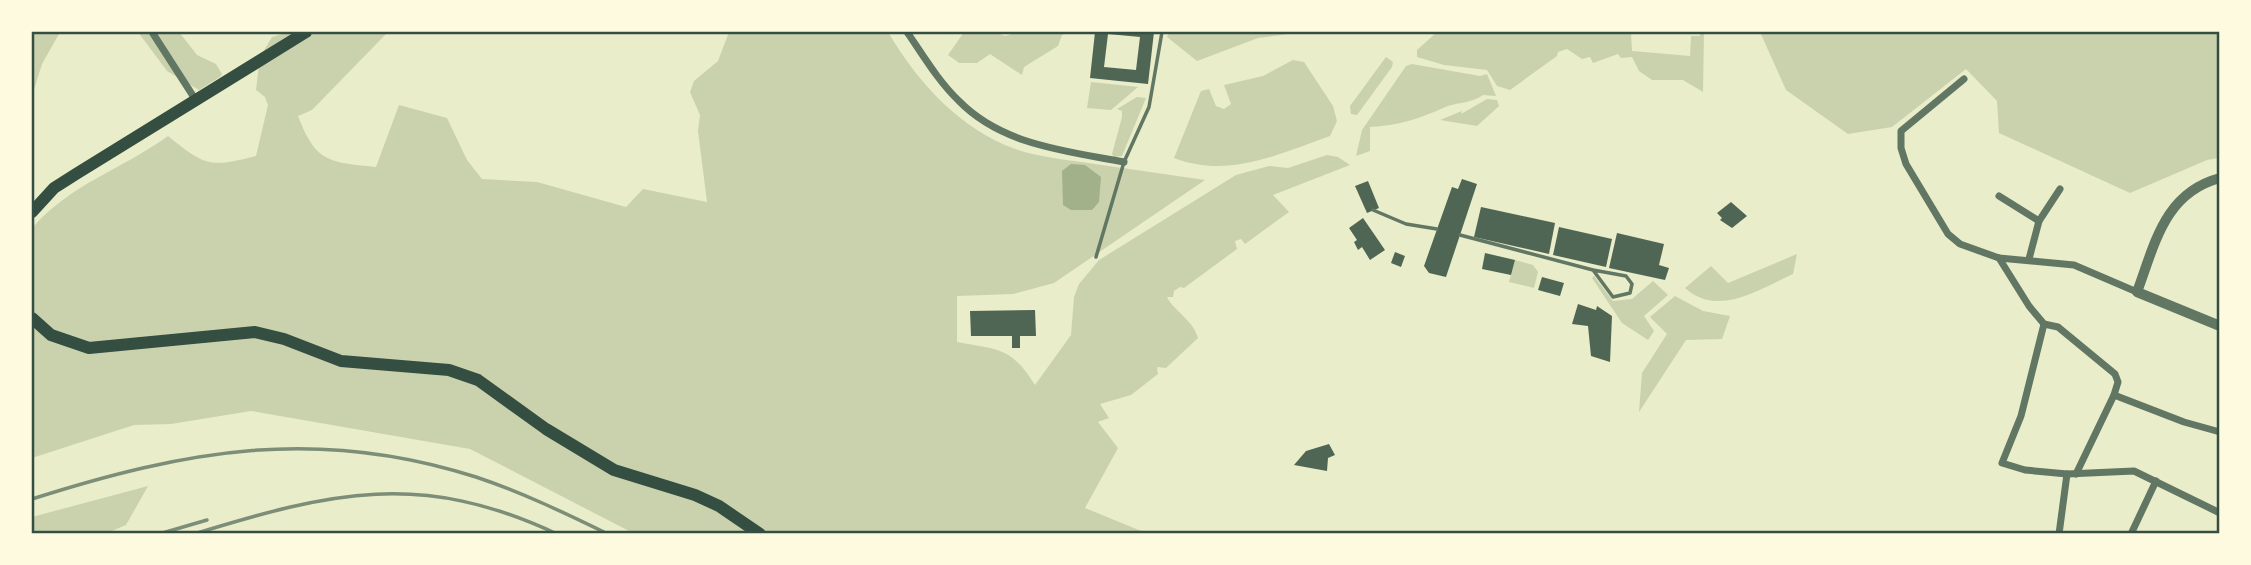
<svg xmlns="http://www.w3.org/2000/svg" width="2251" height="565" font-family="'Source Sans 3',sans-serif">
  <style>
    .green { fill: #cad2ad }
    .water { fill: #a3b18a }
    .building { fill: #4f6655; fill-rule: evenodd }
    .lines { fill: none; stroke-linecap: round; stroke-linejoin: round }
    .service { stroke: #617663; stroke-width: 3.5 }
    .minor { stroke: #617663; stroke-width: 7 }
    .tertiary { stroke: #617663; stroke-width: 10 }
    .primary { stroke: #344e41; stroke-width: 12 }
    .rail { stroke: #7c8e77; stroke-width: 3.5 }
    .neatline { fill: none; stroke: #344e41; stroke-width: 2.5 }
  </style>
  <rect width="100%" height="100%" fill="#e9edc9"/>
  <g class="green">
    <polygon points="32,32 60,32 42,64 32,96"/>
    <polygon points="138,32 179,32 197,55 216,64 222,74 220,77 199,90 167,71"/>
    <path d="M 289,32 L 388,32 L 312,110 L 298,116 C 316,163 329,162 376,167 L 399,105 L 447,118 L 467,160 L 482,179 L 537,182 L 626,207 L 643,189 L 707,202 L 698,131 L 700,115 L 690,92 L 694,81 L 718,61 L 729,32 L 888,32 C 916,79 953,122 1005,145 C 1030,156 1061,159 1088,163 C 1127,169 1166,174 1205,180 L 1054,283 L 1013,294 L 957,296 L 957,342 C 1000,350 1011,347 1035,385 L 1071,335 L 1074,297 L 1079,284 L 1099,260 L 1236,175 L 1269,166 L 1288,168 L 1327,155 L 1338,157 L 1350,165 L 1273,195 L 1289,212 L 1245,244 L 1241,239 L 1235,241 L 1237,249 L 1184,288 L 1180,287 L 1174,291 L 1173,297 L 1167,297 C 1173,310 1194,321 1198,338 L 1166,368 L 1157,367 L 1158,374 L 1131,395 L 1100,404 L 1109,418 L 1098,422 L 1118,448 L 1085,508 L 1146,533 L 633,533 L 470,449 L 251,411 L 171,424 L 134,425 L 32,458 L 32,228 C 72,183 121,170 168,136 C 205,166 210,168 256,156 L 268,105 L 265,97 L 256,90 L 260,57 L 272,37 Z"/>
    <polygon points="964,32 994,32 1005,36 1018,32 1069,32 1062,35 1058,46 1024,67 1022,75 990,54 977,63 959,63 948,55"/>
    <polygon points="1169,32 1287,32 1288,34 1258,38 1197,61 1167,37"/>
    <polygon points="1437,32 1631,32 1632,51 1690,56 1691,36 1700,36 1700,32 1704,32 1703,92 1683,80 1652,80 1639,71 1632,57 1621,58 1618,54 1593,63 1590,57 1582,59 1567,49 1558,52 1557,56 1510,90 1497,86 1487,70 1444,65 1417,57 1417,50"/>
    <polygon points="1760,32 2219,32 2219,158 2207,160 2130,193 1999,133 1997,101 1966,69 1892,127 1848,134 1786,90"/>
    <polygon points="1386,57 1393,62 1392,67 1357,115 1351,114 1350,106"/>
    <path d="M 1293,60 L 1304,62 L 1333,106 L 1337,121 L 1330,136 C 1279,154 1228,179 1174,158 L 1201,91 L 1209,89 L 1216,106 L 1224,109 L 1231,104 L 1224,85 L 1263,76 Z"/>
    <path d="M 1412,64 L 1480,76 L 1487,74 L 1496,96 L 1483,95 C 1470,104 1456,102 1443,108 C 1421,118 1397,126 1370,127 L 1370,151 L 1356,156 L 1362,130 L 1406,66 Z"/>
    <polygon points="1091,82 1138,87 1111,110 1087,108"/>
    <polygon points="1137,97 1146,98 1122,156 1114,157 1112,154 1122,117 1122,111 1117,109"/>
    <polygon points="1487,99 1497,100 1499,106 1477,126 1440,120 1462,111 1461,114"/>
    <path d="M 1797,254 L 1793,274 C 1760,289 1718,318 1685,288 L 1711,266 L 1728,283 Z"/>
    <polygon points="1515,260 1533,265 1538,272 1534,288 1509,282"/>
    <polygon points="1594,276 1613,301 1632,299 1653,281 1668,295 1644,316 1654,331 1648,340 1622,323 1592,278"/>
    <polygon points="1675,296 1703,311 1730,316 1722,339 1686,340 1639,412 1642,373 1667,334 1650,317"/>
    <polygon points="148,486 126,525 107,533 32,533 32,517"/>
  </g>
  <polygon class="water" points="1071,164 1085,165 1101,177 1099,202 1092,210 1071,210 1063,205 1062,171"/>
  <g class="building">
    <path d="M 1095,32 L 1154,32 L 1148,84 L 1090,78 ZM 1108,34 L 1140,37 L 1136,70 L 1104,67 Z"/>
    <polygon points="1462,179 1477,184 1446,277 1429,273 1424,266 1452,187 1458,189"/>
    <polygon points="1368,181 1379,208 1367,213 1355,186"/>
    <polygon points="1731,202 1747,216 1732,228 1720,220 1722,218 1717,213"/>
    <polygon points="1481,207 1555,223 1549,254 1474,237"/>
    <polygon points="1363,218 1385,250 1370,260 1362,247 1358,250 1354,242 1357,240 1349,228"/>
    <polygon points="1559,227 1612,239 1606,267 1553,255"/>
    <polygon points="1617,233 1664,244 1659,265 1669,268 1665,280 1609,268"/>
    <polygon points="1395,252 1405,256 1401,267 1391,263"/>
    <polygon points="1485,253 1515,260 1511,275 1482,269"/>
    <polygon points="1542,277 1564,283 1560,296 1538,290"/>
    <polygon points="1578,304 1596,310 1597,306 1612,316 1610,362 1591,356 1588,326 1572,324"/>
    <polygon points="1035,310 1036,336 1020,336 1020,348 1012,348 1012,336 971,336 970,311"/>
    <polygon points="1329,444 1335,455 1328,458 1327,471 1294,465 1306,451"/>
  </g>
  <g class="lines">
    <g class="service">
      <polyline points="1373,210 1406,224 1437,229"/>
      <polyline points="1460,235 1593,270 1613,297 1630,293 1632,284 1626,276 1593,270"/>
      <polyline points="1096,257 1124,162 1149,107 1162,32"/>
    </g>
    <g class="minor">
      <polyline points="152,32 195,99"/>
      <path d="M 907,32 C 923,55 938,81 959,101 C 1002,145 1066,151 1124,162"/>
      <polyline points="1964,79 1901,131 1901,148 1906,164 1948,234 1960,244 1999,258 2074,265 2137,292"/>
      <polyline points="1999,196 2039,221"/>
      <polyline points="1999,258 2029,306 2044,324 2058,327 2115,374 2118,382 2114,395 2076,474"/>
      <polyline points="2029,259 2039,221 2060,189"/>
      <polyline points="2044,324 2021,416 2002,463 2025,470 2067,474 2134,471 2220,513"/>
      <polyline points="2114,395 2184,422 2220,432"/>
      <polyline points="2059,534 2067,474"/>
      <polyline points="2131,534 2156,481"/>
    </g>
    <path class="tertiary" d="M 2220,178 C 2164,193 2155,244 2137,292 L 2220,326"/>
    <g class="primary">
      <polyline points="32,212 54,188 76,174 306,32"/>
      <polyline points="32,318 51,335 89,348 255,332 284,339 341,361 449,370 478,380 546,429 614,470 695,495 719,506 760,534"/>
    </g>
    <g class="rail">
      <path d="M 32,499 C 186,450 317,426 476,477 C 521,492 565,513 608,534"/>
      <polyline points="159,534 207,520"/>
      <path d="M 194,534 C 331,492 421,470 557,534"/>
    </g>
  </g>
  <rect width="2251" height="565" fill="none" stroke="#fefae0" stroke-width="66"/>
  <rect x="33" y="33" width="2185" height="499" class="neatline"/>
</svg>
